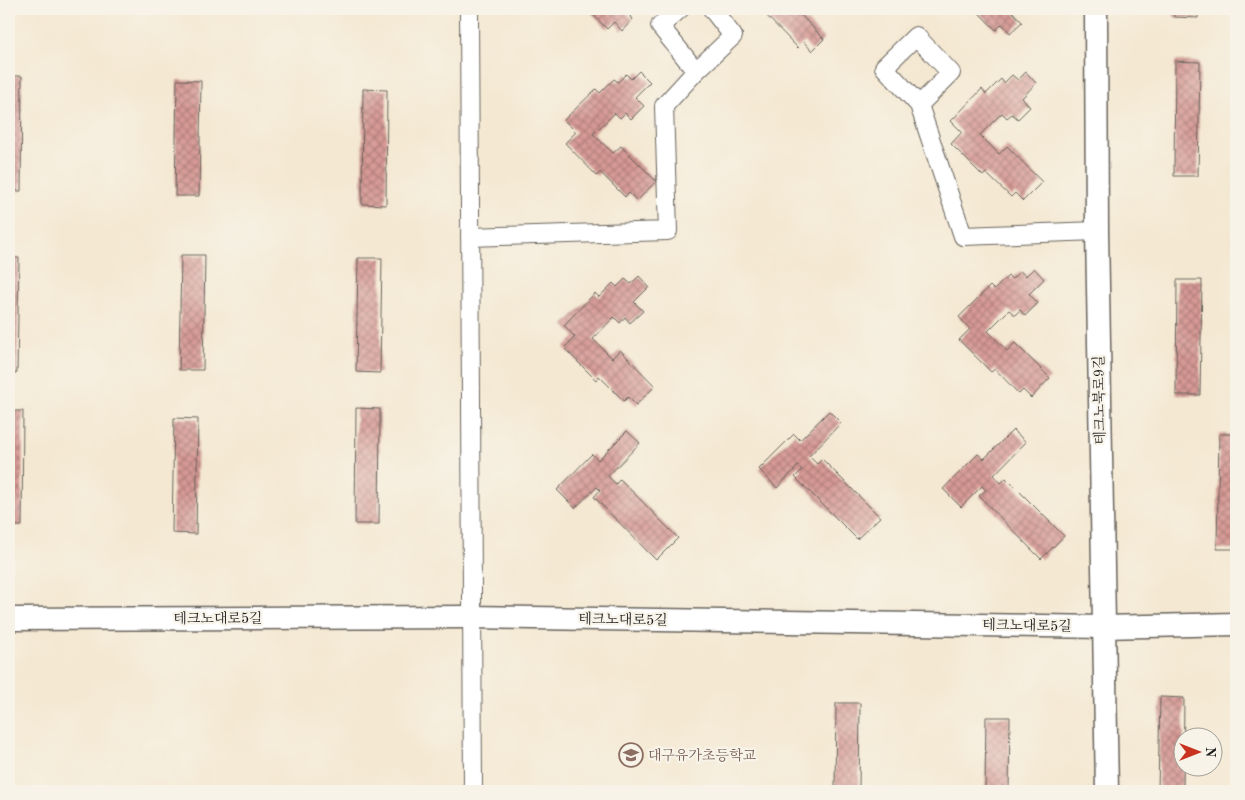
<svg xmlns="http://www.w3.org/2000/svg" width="1245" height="800" font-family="'Old Standard TT','Noto Serif KR',serif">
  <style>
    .building { fill: url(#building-cross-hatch) }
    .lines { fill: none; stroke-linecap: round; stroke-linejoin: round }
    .minor-casing { stroke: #68635c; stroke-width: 20 }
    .tertiary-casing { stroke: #68635c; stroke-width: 25 }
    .minor { stroke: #fff; stroke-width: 18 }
    .tertiary { stroke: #fff; stroke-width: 22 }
    .labels { text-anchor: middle; stroke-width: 4.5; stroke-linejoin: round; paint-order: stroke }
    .street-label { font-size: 14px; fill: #1c1c1c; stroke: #f7f3e8 }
    .education-label { font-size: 14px; fill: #785e54; stroke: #f7f3e8; text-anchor: start }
  </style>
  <defs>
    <pattern id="building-cross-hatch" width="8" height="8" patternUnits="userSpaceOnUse" patternTransform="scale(1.25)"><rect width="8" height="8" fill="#d79a95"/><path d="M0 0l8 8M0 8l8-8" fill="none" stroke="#ae7d79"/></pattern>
  </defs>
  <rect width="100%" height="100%" fill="#f7f3e8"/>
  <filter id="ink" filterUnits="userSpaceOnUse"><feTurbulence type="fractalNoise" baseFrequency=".02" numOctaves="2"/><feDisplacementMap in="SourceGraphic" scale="10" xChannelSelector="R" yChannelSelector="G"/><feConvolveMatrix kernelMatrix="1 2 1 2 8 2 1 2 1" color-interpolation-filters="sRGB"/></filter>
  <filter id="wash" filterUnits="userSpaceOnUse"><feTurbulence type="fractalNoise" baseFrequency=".0096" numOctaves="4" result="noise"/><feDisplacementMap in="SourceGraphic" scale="20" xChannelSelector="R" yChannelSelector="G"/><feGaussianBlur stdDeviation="1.12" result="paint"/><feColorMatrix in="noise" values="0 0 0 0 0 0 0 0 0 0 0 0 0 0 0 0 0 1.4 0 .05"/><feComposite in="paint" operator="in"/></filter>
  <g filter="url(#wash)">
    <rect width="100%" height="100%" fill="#f4e8d2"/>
    <g id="blocks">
      <g class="building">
        <polygon points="588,9 623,9 633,19 622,31 614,22 607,29"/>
        <polygon points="760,9 795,9 824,39 812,51 804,42 798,48"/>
        <polygon points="975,9 1010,9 1022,22 1010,33 1002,24 996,30"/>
        <polygon points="1174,9 1198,9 1198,18 1174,17"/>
        <polygon points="1175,61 1200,62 1198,176 1174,176"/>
        <polygon points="639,71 650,82 635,97 644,106 631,119 625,113 620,118 615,113 593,134 613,153 621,146 656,181 637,201 629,193 625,197 600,172 597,176 565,143 576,132 564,120 596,89 600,93 614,79 618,82 626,74 631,79"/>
        <polygon points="1026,72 1036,83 1022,98 1030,107 1018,119 1012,114 1007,118 1002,113 980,135 999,154 1007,146 1042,182 1023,201 1015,193 1011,197 986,173 983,176 951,144 962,132 951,121 982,89 986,94 1001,79 1004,83 1012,75 1018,80"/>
        <polygon points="9,76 22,76 21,191 9,191"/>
        <polygon points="177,80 201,81 199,196 175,196"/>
        <polygon points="363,89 387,90 386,205 362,204"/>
        <polygon points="181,255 205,255 203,370 179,370"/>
        <polygon points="9,258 19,258 17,373 9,373"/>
        <polygon points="358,258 382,258 380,373 356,372"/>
        <polygon points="1034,268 1044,279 1029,294 1038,303 1025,316 1020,310 1015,315 1009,310 988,331 1007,351 1015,343 1050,378 1031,398 1023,390 1019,394 995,369 991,372 959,340 970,329 959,317 990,286 994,290 1008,276 1012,279 1020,271 1026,276"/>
        <polygon points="639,276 649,287 634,302 643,311 630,323 625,317 620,323 614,317 593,339 612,358 620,350 655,386 636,405 628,397 624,401 599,376 596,380 564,348 575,337 564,325 595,293 599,297 613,283 617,287 625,279 631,284"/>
        <polygon points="1177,280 1202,280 1200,395 1176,395"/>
        <polygon points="356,408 380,409 379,524 355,524"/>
        <polygon points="9,411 23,411 22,526 9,526"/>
        <polygon points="829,411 841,423 809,456 817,464 822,459 880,517 857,539 795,477 802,470 798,466 777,488 759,469 794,434 800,440"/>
        <polygon points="174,418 198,419 196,534 172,533"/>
        <polygon points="1013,430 1026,442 994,475 1001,483 1006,478 1064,536 1041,559 979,496 986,490 982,486 961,507 943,489 978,454 984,459"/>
        <polygon points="627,431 640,443 608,476 616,484 620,479 678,538 656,560 594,497 600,490 597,487 575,508 557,490 592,454 598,460"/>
        <polygon points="1219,434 1236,434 1236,549 1217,549"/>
        <polygon points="1160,697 1184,698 1183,791 1158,791"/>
        <polygon points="836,703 860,703 859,791 835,791"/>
        <polygon points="986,717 1010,717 1009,791 985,791"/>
      </g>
    </g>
  </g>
  <g filter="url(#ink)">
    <use href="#blocks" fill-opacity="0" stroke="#68635c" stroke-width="1"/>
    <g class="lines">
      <g class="minor-casing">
        <g id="minor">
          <polyline points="469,9 473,791"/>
          <polyline points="680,9 660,26 696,71"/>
          <polyline points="919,105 884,67 916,36 951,73 919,105 963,236 1097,231"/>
          <polyline points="470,237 668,231 664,106 696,71 733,36 712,9"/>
        </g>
      </g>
      <g class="tertiary-casing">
        <g id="tertiary">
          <polyline points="1096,9 1097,231 1107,791"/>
          <polyline points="9,619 471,617 1103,627 1236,624"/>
        </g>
      </g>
      <use href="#minor" class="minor"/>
      <use href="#tertiary" class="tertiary"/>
    </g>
  </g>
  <defs>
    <g id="school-ring" transform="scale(1.25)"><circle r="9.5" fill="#f7f3e8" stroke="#8d6e63" stroke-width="1.5"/><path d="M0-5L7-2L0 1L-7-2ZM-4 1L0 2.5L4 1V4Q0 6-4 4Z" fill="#8d6e63"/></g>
  </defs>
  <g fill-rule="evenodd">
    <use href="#school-ring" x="631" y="755"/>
  </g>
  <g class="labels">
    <g class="street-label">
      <text transform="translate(1099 400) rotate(-91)" y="5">테크노북로9길</text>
      <text x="218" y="623">테크노대로5길</text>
      <text transform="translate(623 619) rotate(1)" y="5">테크노대로5길</text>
      <text transform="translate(1027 625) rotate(1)" y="5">테크노대로5길</text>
    </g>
    <g class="education-label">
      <text x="648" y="760">대구유가초등학교</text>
    </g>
  </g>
  <rect width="1245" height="800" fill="none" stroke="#f7f3e8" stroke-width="30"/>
  <g transform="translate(1198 752) rotate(90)"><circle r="24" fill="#f7f3e8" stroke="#9f9d96"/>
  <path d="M0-4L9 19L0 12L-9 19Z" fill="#c8321e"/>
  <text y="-8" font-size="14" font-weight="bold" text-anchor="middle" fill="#1c1c1c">N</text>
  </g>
</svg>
